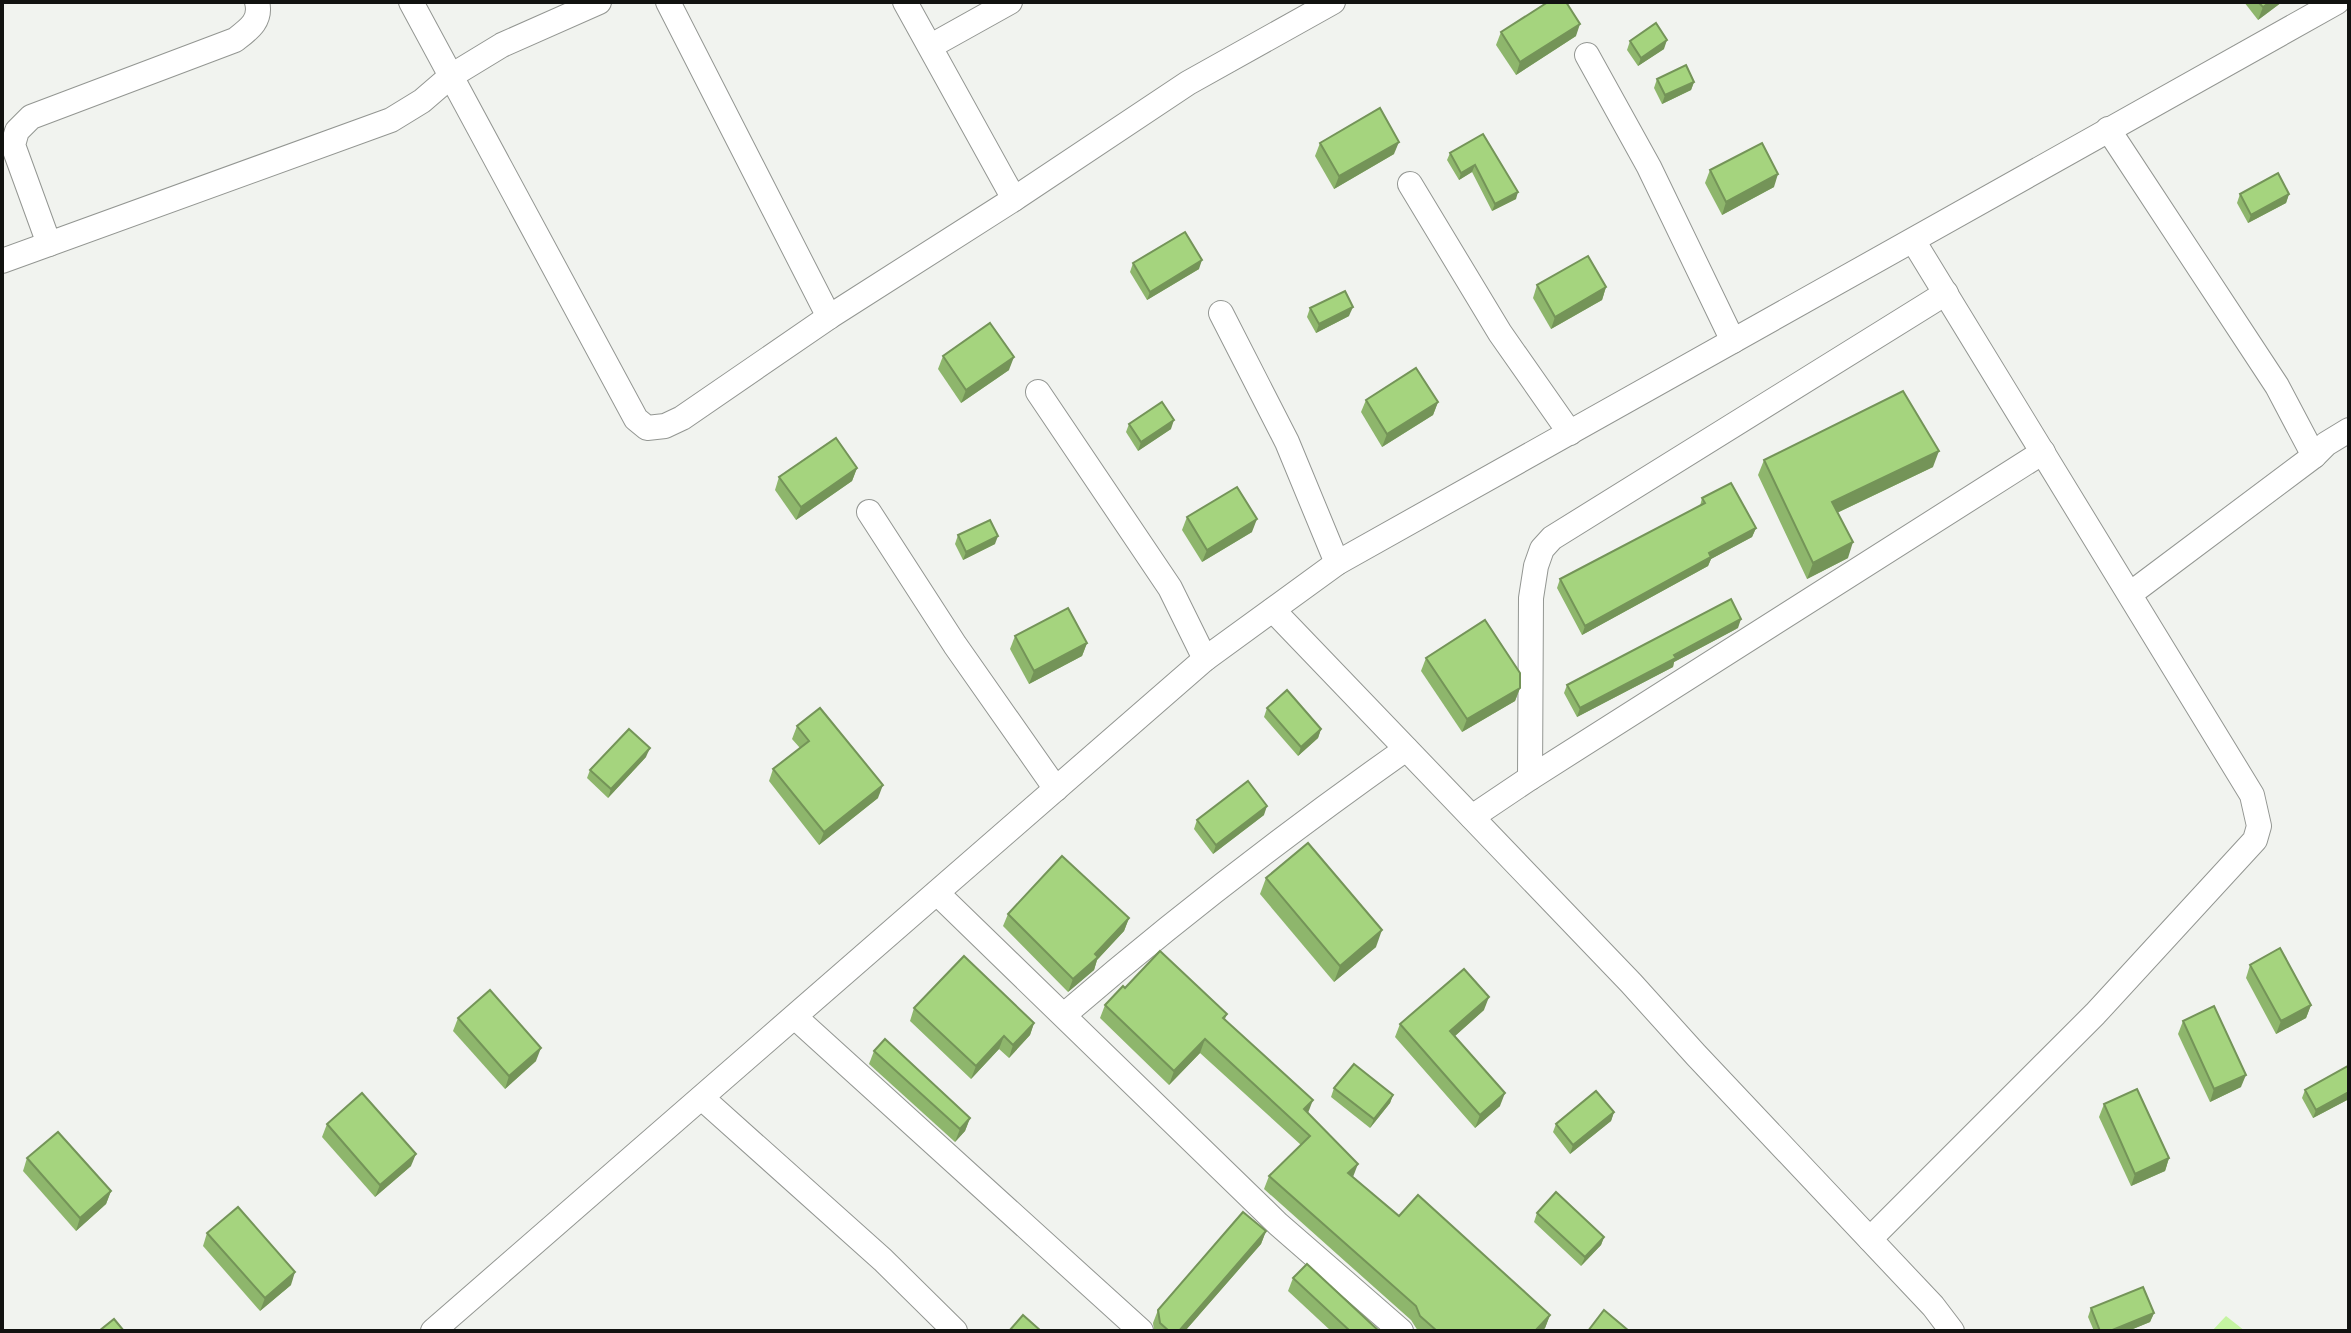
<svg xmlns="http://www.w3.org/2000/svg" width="2351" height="1333" font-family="Manrope,sans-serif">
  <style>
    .green { fill: #c5f4a1 }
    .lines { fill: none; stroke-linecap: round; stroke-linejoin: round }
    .minor-casing { stroke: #939692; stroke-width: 26 }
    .minor { stroke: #fff; stroke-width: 24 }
    .wall { fill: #8eb66c }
    .shaded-wall { fill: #749458 }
    .building { fill: #a5d47e; stroke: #749458; stroke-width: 2 }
  </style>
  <rect width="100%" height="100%" fill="#f1f3ef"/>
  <polygon class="green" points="2226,1316 2245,1331 2212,1331"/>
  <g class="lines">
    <g class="minor-casing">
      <g id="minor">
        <path d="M 257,2 C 262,21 248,30 235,40 L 31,117 L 17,131 L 13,145 L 49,244 L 391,120 L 422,101 L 451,76 L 502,45 L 599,2"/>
        <polyline points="411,2 636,419 647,428 665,426 682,418 829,317 1014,199 1188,83 1333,2"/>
        <polyline points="668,2 829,317"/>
        <polyline points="905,2 1014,199"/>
        <polyline points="931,46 1010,2"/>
        <polyline points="1587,55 1649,167 1733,341"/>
        <polyline points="2108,129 2277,386 2314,456"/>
        <polyline points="1410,184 1500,333 1570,433"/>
        <polyline points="2,261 49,244"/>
        <polyline points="1221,313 1287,442 1337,563"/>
        <polyline points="1038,392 1170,588 1205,659"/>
        <polyline points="869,512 955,645 1056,789"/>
        <polyline points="2130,594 2314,456 2326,444 2349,430"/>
        <polyline points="1273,610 1631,983 1696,1055 1933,1306 1952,1331"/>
        <polyline points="1530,778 1531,598 1536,566 1542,549 1552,538 1946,293"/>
        <polyline points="1472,817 1530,778 2043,452"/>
        <polyline points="937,893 1278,1224 1401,1331"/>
        <path d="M 1064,1015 C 1174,920 1287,833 1406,749"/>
        <polyline points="795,1017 1141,1331"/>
        <polyline points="702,1098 883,1260 955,1331"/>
        <polyline points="1870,1239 2095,1014 2255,840 2259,826 2252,795 1914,242"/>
        <polyline points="433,1331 1205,659 1337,563 2337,2"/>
      </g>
    </g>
    <use href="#minor" class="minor"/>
  </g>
  <g class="wall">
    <polygon points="2244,2 2282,2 2258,20"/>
    <polygon points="1501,32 1576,36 1516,75 1496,45"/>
    <polygon points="1630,41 1664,49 1638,66 1627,50"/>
    <polygon points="1657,79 1694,82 1691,90 1662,104 1654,88"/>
    <polygon points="1483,134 1516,199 1492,211 1472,172 1459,180 1447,160 1450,153"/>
    <polygon points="1320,143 1394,154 1334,189 1315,156"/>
    <polygon points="1710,170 1774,187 1722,215 1705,183"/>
    <polygon points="2240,194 2289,194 2286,203 2248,223 2237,203"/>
    <polygon points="1133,263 1199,269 1147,300 1130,272"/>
    <polygon points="1537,285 1606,287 1602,300 1551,329 1533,298"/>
    <polygon points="1310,308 1349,316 1316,333 1307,317"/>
    <polygon points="943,356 1009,370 961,403 938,369"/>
    <polygon points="1366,400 1438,402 1433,415 1382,447 1361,412"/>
    <polygon points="1129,424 1171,429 1138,451 1126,432"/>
    <polygon points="1764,460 1933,467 1837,513 1848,558 1807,579 1758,475"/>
    <polygon points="857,468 852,481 796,520 775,490 779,477"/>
    <polygon points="1702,498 1756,528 1752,537 1711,559 1708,566 1582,635 1557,588 1560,579 1700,506"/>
    <polygon points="1187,517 1252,532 1202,562 1182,530"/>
    <polygon points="958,535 995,544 963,560 955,544"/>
    <polygon points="1738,628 1674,662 1673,667 1577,717 1564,693 1567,685"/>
    <polygon points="1015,636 1087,643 1082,656 1029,684 1010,649"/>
    <polygon points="1426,658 1520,688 1515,701 1462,732 1421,671"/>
    <polygon points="1267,708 1321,729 1318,738 1298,756 1264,717"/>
    <polygon points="797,726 878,798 819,845 769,781 773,769 800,748 792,739"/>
    <polygon points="646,757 608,798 587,778 590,770"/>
    <polygon points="1264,815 1213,854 1194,829 1197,820"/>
    <polygon points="1266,878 1376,947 1334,982 1260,894"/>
    <polygon points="1008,914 1129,918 1124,931 1097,960 1094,970 1068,992 1003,926"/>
    <polygon points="2250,965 2311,1005 2306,1018 2276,1034 2246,978"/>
    <polygon points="1125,988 1227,1014 1225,1019 1308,1113 1353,1177 1399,1216 1550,1315 1545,1328 1542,1331 1418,1331 1411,1320 1264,1189 1269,1176 1301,1145 1200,1053 1169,1085 1100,1018 1105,1005"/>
    <polygon points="914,1008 1034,1023 1030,1035 1009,1058 999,1049 971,1079 910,1021"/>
    <polygon points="1484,1010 1455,1036 1500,1106 1475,1128 1395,1037 1400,1024"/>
    <polygon points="458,1018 536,1061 505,1089 453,1031"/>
    <polygon points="2183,1021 2241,1087 2210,1102 2178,1034"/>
    <polygon points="874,1051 970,1118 965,1131 955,1142 869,1064"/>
    <polygon points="2349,1067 2349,1099 2313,1118 2302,1098 2305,1090"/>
    <polygon points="1334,1088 1393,1095 1390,1103 1370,1128 1331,1097"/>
    <polygon points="2104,1104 2169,1158 2165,1171 2131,1186 2099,1117"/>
    <polygon points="1614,1112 1611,1121 1570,1154 1553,1132 1556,1124"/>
    <polygon points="327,1124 411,1166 375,1197 322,1137"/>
    <polygon points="27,1158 111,1191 106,1204 76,1231 23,1171"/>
    <polygon points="1537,1213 1604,1237 1601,1245 1581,1266 1534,1222"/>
    <polygon points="1266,1231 1261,1244 1185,1331 1154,1331 1153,1323 1158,1310"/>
    <polygon points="207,1233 291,1285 260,1311 203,1246"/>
    <polygon points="1293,1278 1379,1331 1331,1331 1288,1291"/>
    <polygon points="2091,1308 2154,1313 2150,1322 2128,1331 2094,1331 2088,1317"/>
  </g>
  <g class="shaded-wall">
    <polygon points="2270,2 2282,2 2258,20 2263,7"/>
    <polygon points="1580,24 1576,36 1516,75 1520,62"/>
    <polygon points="1667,40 1664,49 1638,66 1641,58"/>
    <polygon points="1694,82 1691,90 1662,104 1665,95"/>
    <polygon points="1399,142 1394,154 1334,189 1339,176"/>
    <polygon points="1475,165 1472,172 1459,180 1461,173"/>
    <polygon points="1778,174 1774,187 1722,215 1726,202"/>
    <polygon points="1518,192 1516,199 1492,211 1495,204"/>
    <polygon points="2289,194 2286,203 2248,223 2251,215"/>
    <polygon points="1202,260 1199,269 1147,300 1150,292"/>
    <polygon points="1606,287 1602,300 1551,329 1555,317"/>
    <polygon points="1353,307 1349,316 1316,333 1319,324"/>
    <polygon points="1014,357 1009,370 961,403 966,390"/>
    <polygon points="1438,402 1433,415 1382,447 1387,434"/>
    <polygon points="1174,420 1171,429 1138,451 1141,442"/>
    <polygon points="1939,451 1933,467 1826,518 1832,502"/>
    <polygon points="857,468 852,481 796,520 801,507"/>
    <polygon points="1257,519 1252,532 1202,562 1207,550"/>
    <polygon points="1756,528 1752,537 1711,559 1708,566 1582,635 1585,626 1709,553"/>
    <polygon points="998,536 995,544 963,560 966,552"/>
    <polygon points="1853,542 1848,558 1807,579 1813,563"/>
    <polygon points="1741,619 1738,628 1674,662 1673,667 1577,717 1580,708"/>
    <polygon points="1087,643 1082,656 1029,684 1034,671"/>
    <polygon points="1520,688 1515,701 1462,732 1467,719"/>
    <polygon points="1321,729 1318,738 1298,756 1301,747"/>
    <polygon points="650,748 646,757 608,798 611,789"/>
    <polygon points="883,785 878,798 819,845 824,832"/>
    <polygon points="1267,806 1264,815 1213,854 1216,845"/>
    <polygon points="1129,918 1124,931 1097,960 1094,970 1068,992 1073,979"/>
    <polygon points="1382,930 1376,947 1334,982 1340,966"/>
    <polygon points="1489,997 1484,1010 1446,1044 1450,1031"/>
    <polygon points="2311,1005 2306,1018 2276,1034 2281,1021"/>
    <polygon points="1034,1023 1030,1035 1009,1058 1013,1045"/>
    <polygon points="1004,1036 999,1049 971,1079 976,1066"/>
    <polygon points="1205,1039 1200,1053 1169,1085 1174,1071"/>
    <polygon points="541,1048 536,1061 505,1089 509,1076"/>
    <polygon points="2246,1075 2241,1087 2210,1102 2214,1089"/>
    <polygon points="2349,1092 2349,1099 2313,1118 2316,1110"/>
    <polygon points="1505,1093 1500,1106 1475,1128 1480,1115"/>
    <polygon points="1393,1095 1390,1103 1370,1128 1374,1119"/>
    <polygon points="1313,1100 1308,1113 1304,1109"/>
    <polygon points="1614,1112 1611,1121 1570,1154 1573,1145"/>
    <polygon points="970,1118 965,1131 955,1142 960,1129"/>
    <polygon points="416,1154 411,1166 375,1197 380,1185"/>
    <polygon points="2169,1158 2165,1171 2131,1186 2135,1174"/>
    <polygon points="1358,1164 1353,1177 1348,1173"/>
    <polygon points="111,1191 106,1204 76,1231 80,1218"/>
    <polygon points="1266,1231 1261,1244 1185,1331 1179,1331"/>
    <polygon points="1604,1237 1601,1245 1581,1266 1585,1257"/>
    <polygon points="295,1272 291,1285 260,1311 265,1298"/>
    <polygon points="2154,1313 2150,1322 2128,1331 2110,1331"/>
    <polygon points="1550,1315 1545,1328 1542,1331 1535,1331"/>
  </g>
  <g class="building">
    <polygon points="1548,2 1566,2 1580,24 1520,62 1501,32"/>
    <polygon points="2258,2 2270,2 2263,7"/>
    <polygon points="1656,23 1667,40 1641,58 1630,41"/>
    <polygon points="1686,65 1694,82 1665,95 1657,79"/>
    <polygon points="1380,108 1399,142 1339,176 1320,143"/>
    <polygon points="1483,134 1518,192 1495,204 1475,165 1461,173 1450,153"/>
    <polygon points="1762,143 1778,174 1726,202 1710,170"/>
    <polygon points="2278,173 2289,194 2251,215 2240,194"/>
    <polygon points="1185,232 1202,260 1150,292 1133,263"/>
    <polygon points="1588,256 1606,287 1555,317 1537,285"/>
    <polygon points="1345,291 1353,307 1319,324 1310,308"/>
    <polygon points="990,323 1014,357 966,390 943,356"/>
    <polygon points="1416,368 1438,402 1387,434 1366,400"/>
    <polygon points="1903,391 1939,451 1832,502 1853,542 1813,563 1764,460"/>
    <polygon points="1162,402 1174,420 1141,442 1129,424"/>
    <polygon points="836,438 857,468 801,507 779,477"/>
    <polygon points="1731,483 1756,528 1709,553 1711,557 1585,626 1560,579 1705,503 1702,498"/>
    <polygon points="1237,487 1257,519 1207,550 1187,517"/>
    <polygon points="990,520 998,536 966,552 958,535"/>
    <polygon points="1731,599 1741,619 1674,655 1676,658 1580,708 1567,685"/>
    <polygon points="1068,608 1087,643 1034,671 1015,636"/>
    <polygon points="1485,620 1520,673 1520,688 1467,719 1426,658"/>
    <polygon points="1287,690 1321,729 1301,747 1267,708"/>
    <polygon points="820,708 883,785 824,832 773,769 809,741 797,726"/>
    <polygon points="629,729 650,748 611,789 590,770"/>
    <polygon points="1248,781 1267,806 1216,845 1197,820"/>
    <polygon points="1308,843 1382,930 1340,966 1266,878"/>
    <polygon points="1062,856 1129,918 1095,954 1098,957 1073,979 1008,914"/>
    <polygon points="2280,948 2311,1005 2281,1021 2250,965"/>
    <polygon points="1160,951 1227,1014 1223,1018 1313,1100 1304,1109 1358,1164 1348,1173 1399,1216 1418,1195 1550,1315 1535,1331 1437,1331 1420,1316 1416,1306 1269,1176 1310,1136 1205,1039 1174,1071 1105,1005 1123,986 1125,988"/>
    <polygon points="964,956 1034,1023 1013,1045 1004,1036 976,1066 914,1008"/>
    <polygon points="1464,969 1489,997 1450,1031 1505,1093 1480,1115 1400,1024"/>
    <polygon points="490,990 541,1048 509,1076 458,1018"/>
    <polygon points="2214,1006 2246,1075 2214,1089 2183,1021"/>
    <polygon points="885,1039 970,1118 960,1129 874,1051"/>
    <polygon points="1354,1064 1393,1095 1374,1119 1334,1088"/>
    <polygon points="2348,1066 2349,1092 2316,1110 2305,1090"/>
    <polygon points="2137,1089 2169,1158 2135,1174 2104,1104"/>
    <polygon points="1596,1091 1614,1112 1573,1145 1556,1124"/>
    <polygon points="362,1093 416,1154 380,1185 327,1124"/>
    <polygon points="58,1132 111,1191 80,1218 27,1158"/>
    <polygon points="1556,1192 1604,1237 1585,1257 1537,1213"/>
    <polygon points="238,1207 295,1272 265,1298 207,1233"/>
    <polygon points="1243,1212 1266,1231 1179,1331 1169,1331 1160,1323 1158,1310"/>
    <polygon points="1307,1264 1379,1331 1350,1331 1293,1278"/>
    <polygon points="2143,1287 2154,1313 2110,1331 2100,1331 2091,1308"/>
    <polygon points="1604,1310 1629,1331 1588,1331"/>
    <polygon points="1023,1315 1041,1331 1009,1331"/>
    <polygon points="114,1319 124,1331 99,1331"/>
  </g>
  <rect width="2351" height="1333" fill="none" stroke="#111210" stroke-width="8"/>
</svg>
